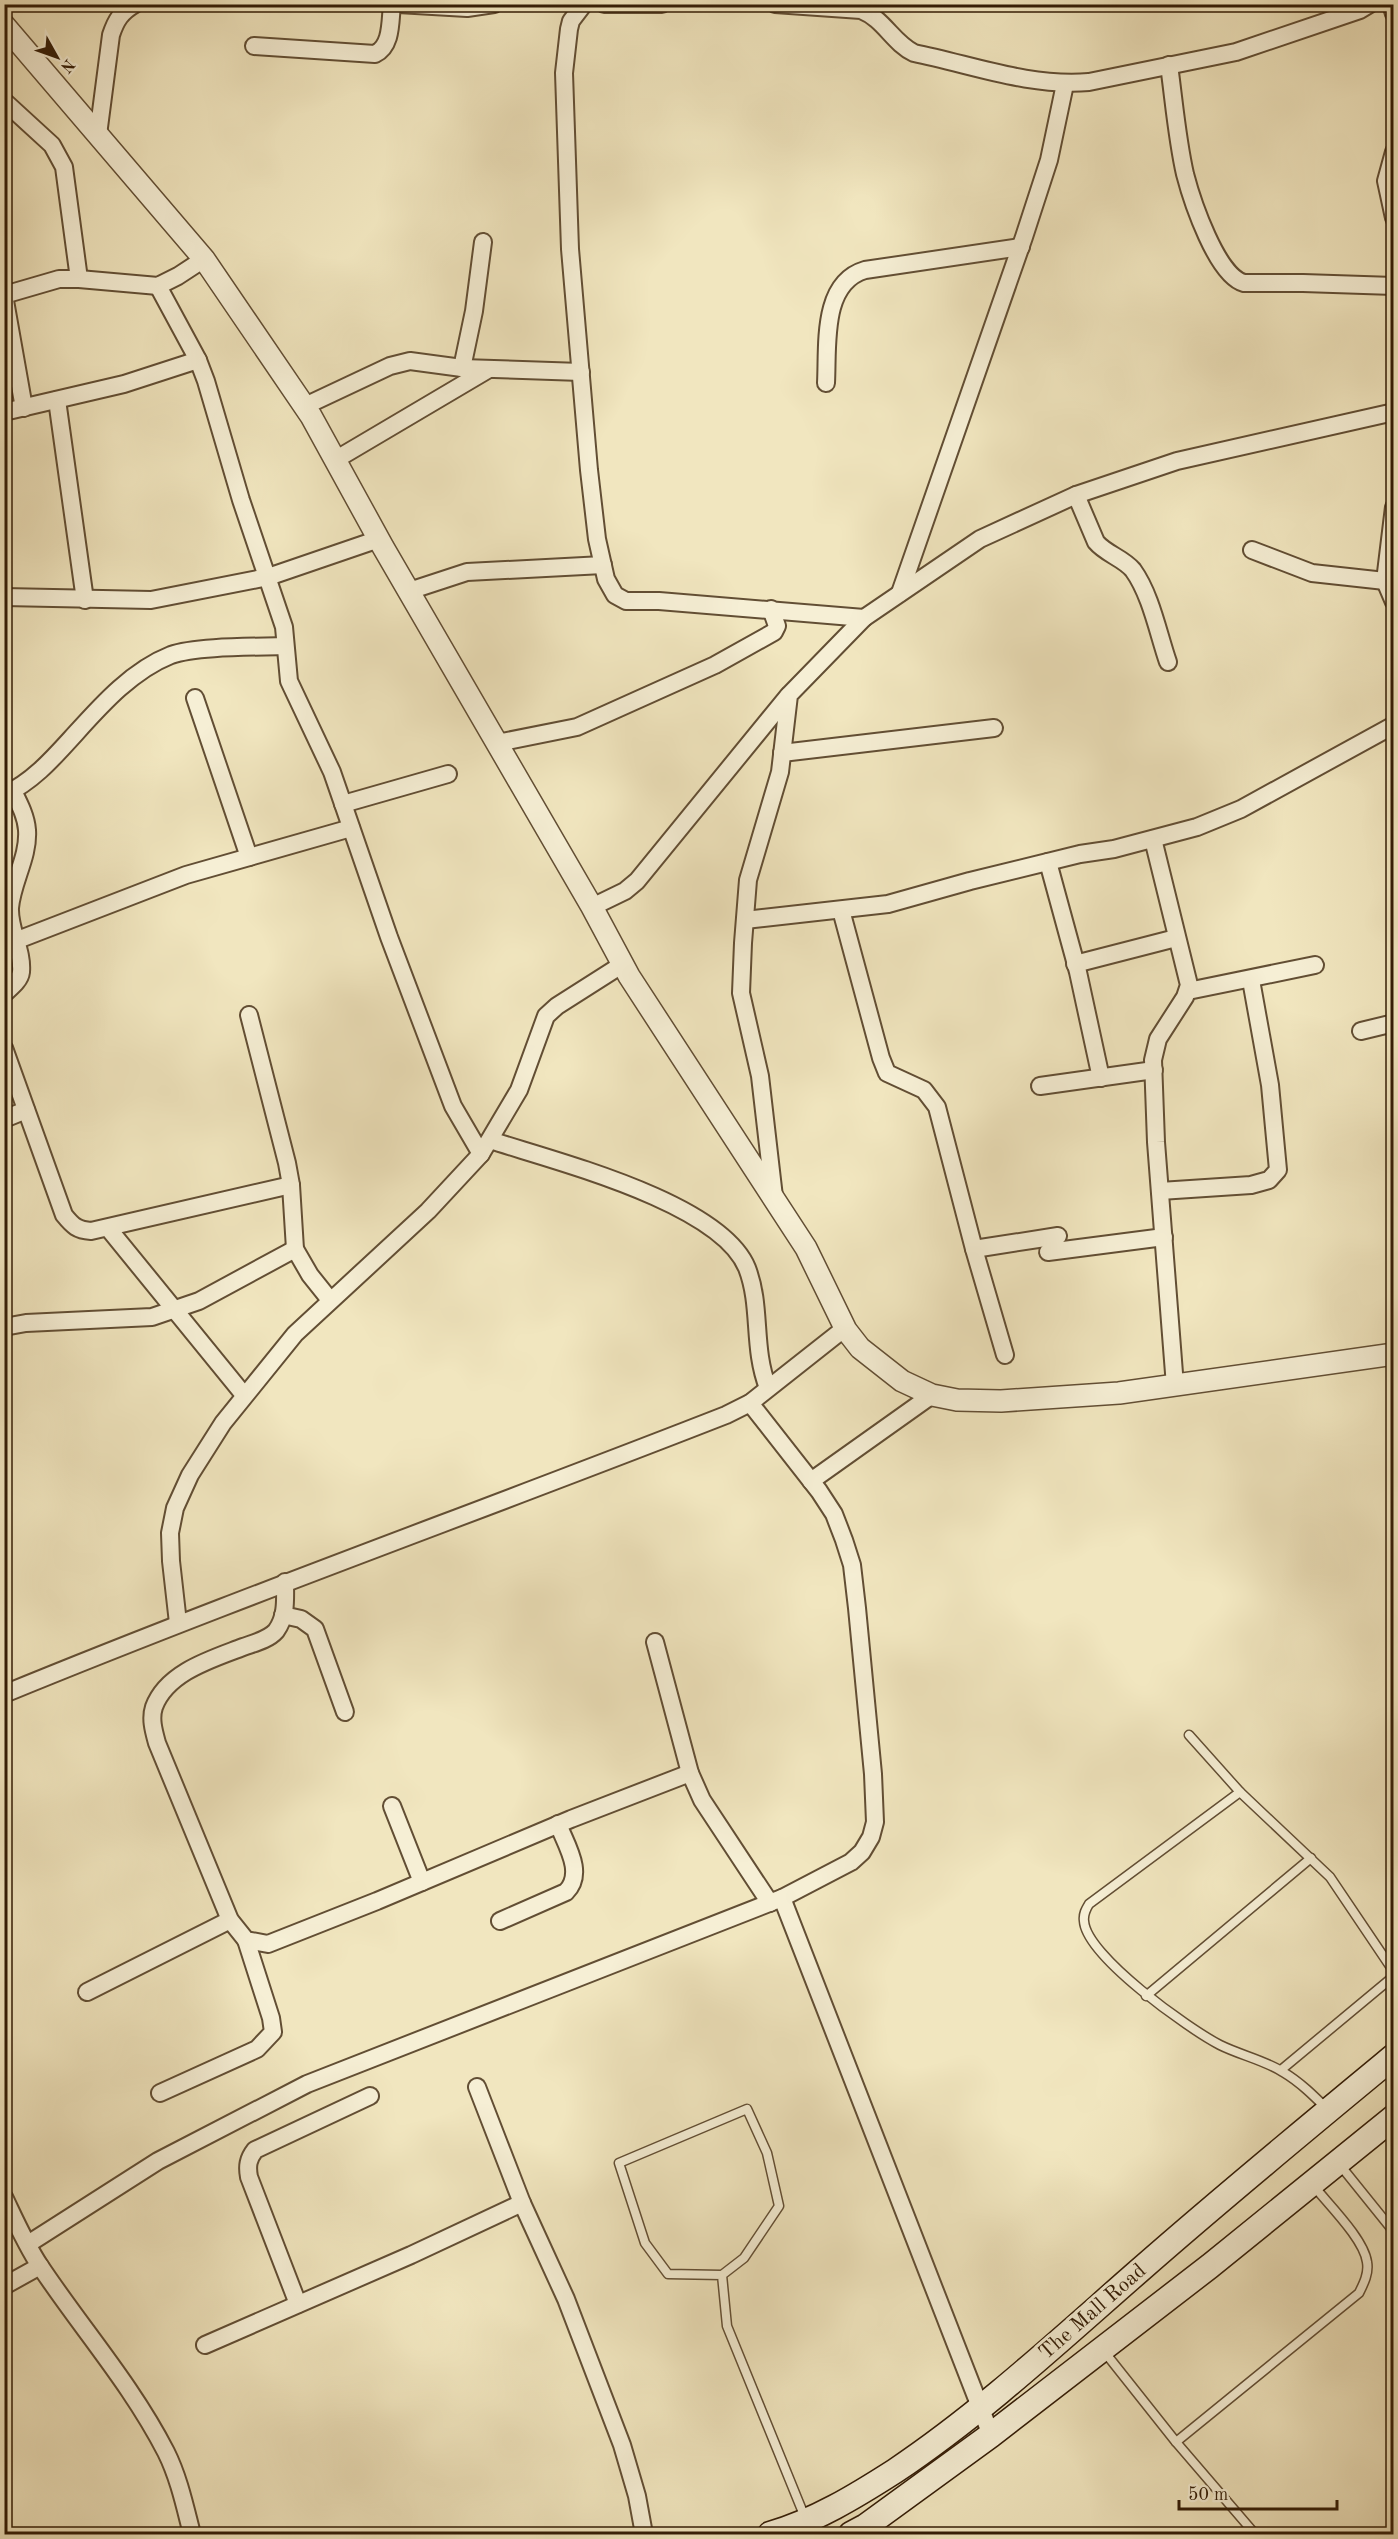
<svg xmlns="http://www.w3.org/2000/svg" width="1398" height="2539" font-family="'Old Standard TT',serif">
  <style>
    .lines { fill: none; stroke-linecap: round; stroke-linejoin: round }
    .service-casing { stroke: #624e34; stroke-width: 11 }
    .minor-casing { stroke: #624e34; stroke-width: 20 }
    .tertiary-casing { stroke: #624e34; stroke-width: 24 }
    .secondary-casing { stroke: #331c06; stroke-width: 27 }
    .service { stroke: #f6efd5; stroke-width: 8 }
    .minor { stroke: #f6efd5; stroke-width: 16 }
    .tertiary { stroke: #f6efd5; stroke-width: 21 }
    .secondary { stroke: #f6efd5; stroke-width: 24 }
    .labels { text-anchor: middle; stroke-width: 6; stroke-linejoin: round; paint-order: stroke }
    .street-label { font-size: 21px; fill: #331c06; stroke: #f6efd5 }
  </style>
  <rect width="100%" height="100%" fill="#f1e6bf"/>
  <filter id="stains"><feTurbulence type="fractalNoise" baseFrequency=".00333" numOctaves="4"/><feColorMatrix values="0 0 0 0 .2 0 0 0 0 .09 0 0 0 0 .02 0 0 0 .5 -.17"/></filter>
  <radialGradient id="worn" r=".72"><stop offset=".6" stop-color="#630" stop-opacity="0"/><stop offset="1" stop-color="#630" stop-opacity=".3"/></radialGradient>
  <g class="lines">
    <g class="service-casing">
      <g id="service">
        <polyline points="1189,1735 1240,1792 1330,1877 1394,1972"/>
        <path d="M 1240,1792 L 1089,1904 C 1086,1909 1083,1914 1084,1921 C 1086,1956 1189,2029 1220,2045 C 1240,2055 1264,2060 1283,2072 C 1300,2082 1314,2096 1328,2110"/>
        <polyline points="1146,1996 1311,1858"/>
        <polyline points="1281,2070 1394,1976"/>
        <polyline points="1340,2165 1394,2232"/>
        <polyline points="722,2275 668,2274 645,2243 619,2163 747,2109 767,2153 779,2206 744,2258 722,2275 727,2326 806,2520"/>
        <polyline points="1103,2350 1176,2442 1255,2534"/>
        <path d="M 1176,2442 L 1359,2293 C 1364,2283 1369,2273 1367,2262 C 1364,2239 1328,2204 1313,2185"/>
      </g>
    </g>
    <g class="minor-casing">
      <g id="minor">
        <polyline points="398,4 467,8 494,4"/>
        <polyline points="584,4 571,21 569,29 564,73 570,249 589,470 597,539 606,579 615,595 626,601 659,601 864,618"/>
        <polyline points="604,4 662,4"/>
        <path d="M 775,4 L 861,10 C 884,19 893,43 914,53 C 973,65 1029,87 1089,82 L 1236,52 L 1360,10 L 1370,4"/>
        <polyline points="1391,4 1394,14"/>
        <path d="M 254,46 L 375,54 C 392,46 390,22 392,4"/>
        <path d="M 1169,65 C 1174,101 1177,139 1185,174 C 1192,201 1217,276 1244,283 L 1303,283 L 1394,286"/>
        <polyline points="4,101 52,145 64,167 79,279"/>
        <path d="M 98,135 L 111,35 C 116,20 121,12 135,4"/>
        <polyline points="1394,152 1386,181 1394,218"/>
        <polyline points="158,286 198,360 206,381 241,500 284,627 289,681 332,772 389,937 453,1106 481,1154"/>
        <polyline points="462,368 474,311 483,242"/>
        <path d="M 826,383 C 828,346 821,283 865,270 L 1021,247"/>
        <polyline points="57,400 85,600"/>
        <polyline points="305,406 390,366 410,361 462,368 581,372"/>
        <polyline points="24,408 4,295 59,279 79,279 158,286 178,276 204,259"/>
        <polyline points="4,412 124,384 198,360"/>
        <polyline points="335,460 489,369"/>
        <path d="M 1076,495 L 1096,542 C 1106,554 1123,558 1133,570 C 1151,595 1158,633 1168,662"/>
        <polyline points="1394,507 1385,581 1394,602"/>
        <polyline points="1252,550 1312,573 1385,581"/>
        <polyline points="409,591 467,572 603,565"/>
        <polyline points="900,593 1024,237 1049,160 1065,84"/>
        <polyline points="4,597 151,600 268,577 379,539"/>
        <polyline points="195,698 249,857"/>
        <polyline points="497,743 577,727 715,665 774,632 777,626 771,609"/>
        <polyline points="782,753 994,728"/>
        <path d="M 4,795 C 34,781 55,756 76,733 C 103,703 133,670 171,655 C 196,646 256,647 285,646"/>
        <polyline points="343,804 448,774"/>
        <polyline points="1153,839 1189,985 1185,997 1158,1039 1153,1060 1156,1142 1175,1386"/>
        <polyline points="1048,862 1078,972 1101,1078"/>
        <polyline points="592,907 625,891 637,881 788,696"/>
        <polyline points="841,910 881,1058 887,1073 924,1090 937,1107 974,1249 1005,1355"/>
        <polyline points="745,920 888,904 970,881 1080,854 1114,849 1197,827 1241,809 1394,725"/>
        <polyline points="15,941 186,875 351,828"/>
        <polyline points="1075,964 1176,938"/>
        <polyline points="1188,991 1315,965"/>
        <path d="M 4,994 C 10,988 20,981 21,972 C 23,950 9,930 10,908 C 12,882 29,857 27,830 C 26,816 19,803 13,791"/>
        <polyline points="249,1015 287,1163 291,1185 295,1249 310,1275 330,1300"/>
        <polyline points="1361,1031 1394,1023"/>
        <path d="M 4,1048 L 64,1215 C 73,1226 77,1230 91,1231 L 291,1185"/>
        <polyline points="1040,1086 1154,1070"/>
        <polyline points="4,1119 26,1110"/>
        <path d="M 490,1140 C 554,1161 720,1202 747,1268 C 762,1307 752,1347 768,1388"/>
        <polyline points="1160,1191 1251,1185 1269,1180 1278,1170 1270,1085 1251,980"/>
        <polyline points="774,1197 760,1076 741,993 743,943 748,880 780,772 789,695 864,618 980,539 1076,495 1177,461 1394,412"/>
        <polyline points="108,1228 244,1395"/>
        <polyline points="974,1249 1058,1236"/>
        <polyline points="1048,1252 1164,1237"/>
        <polyline points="4,1327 26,1323 152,1317 199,1301 295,1249"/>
        <polyline points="811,1481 932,1395"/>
        <path d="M 285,1582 C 285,1599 287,1616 276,1631 C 268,1640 254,1643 243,1647 C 212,1659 167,1672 154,1707 C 150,1719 154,1732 157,1743 L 230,1920 L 246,1940 L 268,1944 L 377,1901 L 571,1819 L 690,1773"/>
        <polyline points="283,1615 301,1619 315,1629 345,1712"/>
        <polyline points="178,1623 171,1561 170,1533 175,1508 190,1475 223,1423 295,1334 428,1211 481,1154 519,1090 546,1016 557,1006 623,964"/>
        <polyline points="655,1642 690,1773 702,1800 770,1903"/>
        <path d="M 4,1694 C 243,1596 486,1509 726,1415 L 750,1403 L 845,1328"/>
        <polyline points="392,1806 422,1882"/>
        <polyline points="782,1898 991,2435"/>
        <path d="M 500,1921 L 566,1892 C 585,1873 566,1845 558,1824"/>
        <polyline points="87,1992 230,1920"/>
        <polyline points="477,2087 522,2203 566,2299 622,2445 637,2496 644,2534"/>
        <polyline points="160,2093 257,2049 273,2032 271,2018 246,1940"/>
        <path d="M 4,2197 C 15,2220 26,2245 40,2266 C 82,2329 131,2384 166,2452 C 179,2478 185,2507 192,2534"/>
        <polyline points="28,2244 158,2161 307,2084 782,1898 851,1862 862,1852 871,1837 875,1822 873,1774 857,1608 852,1565 844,1540 834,1514 819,1491 750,1403"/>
        <polyline points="4,2286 40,2266"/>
        <path d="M 298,2304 L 249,2177 C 247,2166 248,2159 255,2150 L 370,2096"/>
        <polyline points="205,2345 411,2255 522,2203"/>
      </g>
    </g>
    <g class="tertiary-casing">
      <polyline id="tertiary" points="4,25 204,259 311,416 383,547 592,907 629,976 806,1248 846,1330 860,1348 902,1381 932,1395 957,1400 1001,1401 1119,1393 1394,1354"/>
    </g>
    <g class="secondary-casing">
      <g id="secondary">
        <path d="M 770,2534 C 815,2521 856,2496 895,2471 C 983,2412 1061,2339 1140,2270 C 1223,2197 1308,2127 1394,2056"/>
        <polyline points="851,2534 866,2526 991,2435 1210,2266 1394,2117"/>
      </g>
    </g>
    <use href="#service" class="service"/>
    <use href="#minor" class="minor"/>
    <use href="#tertiary" class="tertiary"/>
    <use href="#secondary" class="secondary"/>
  </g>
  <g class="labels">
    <g class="street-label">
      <text transform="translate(1092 2311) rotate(-41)" y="7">The Mall Road</text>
    </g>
  </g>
  <rect width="1398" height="2539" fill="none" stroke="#f1e6bf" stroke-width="24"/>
  <rect x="6" y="6" width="1386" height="2527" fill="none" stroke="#331c06" stroke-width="3"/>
  <rect x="12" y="12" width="1374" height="2515" fill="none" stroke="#331c06" stroke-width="1.5"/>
  <g transform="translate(57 57) rotate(130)" stroke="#f6efd5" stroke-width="4.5" paint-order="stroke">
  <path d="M0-4.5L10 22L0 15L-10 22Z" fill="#331c06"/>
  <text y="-9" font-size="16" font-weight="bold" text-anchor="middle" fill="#331c06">N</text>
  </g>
  <path d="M1179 2500v9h158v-9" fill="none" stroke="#331c06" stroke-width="3"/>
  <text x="1188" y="2500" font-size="18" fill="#331c06" stroke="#f6efd5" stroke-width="4.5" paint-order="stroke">50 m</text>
  <rect width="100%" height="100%" filter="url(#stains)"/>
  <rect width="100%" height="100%" fill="url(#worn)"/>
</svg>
